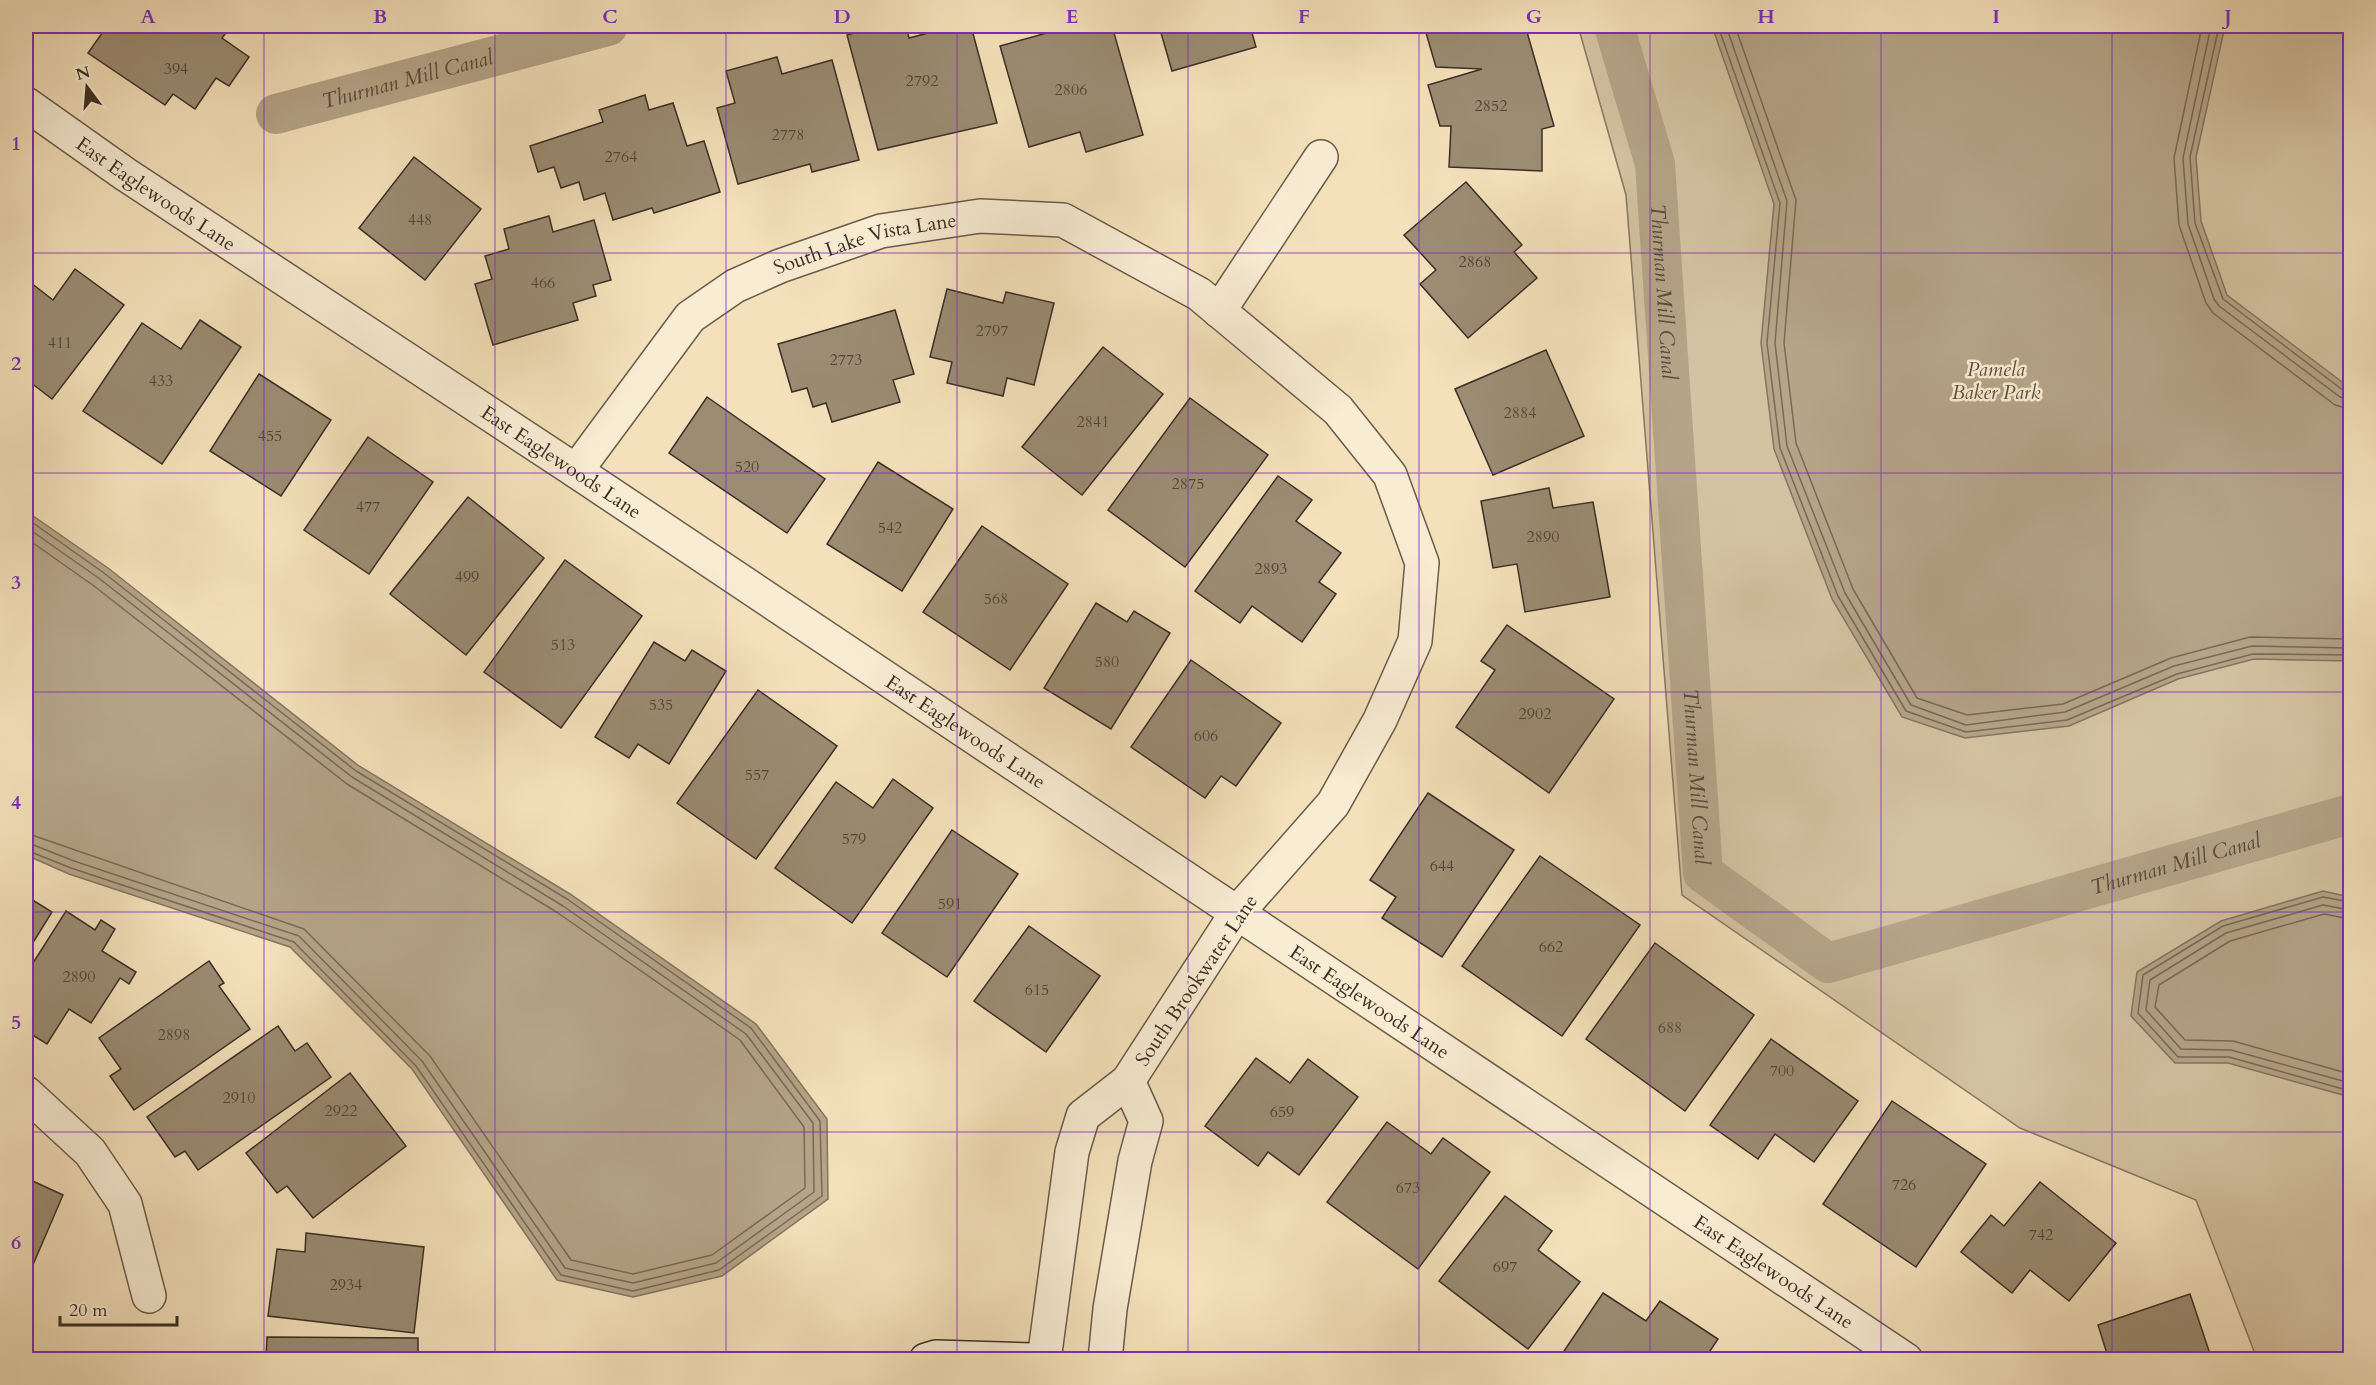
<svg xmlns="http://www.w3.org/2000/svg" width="2376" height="1385" font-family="Cardo,serif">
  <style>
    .green { fill: #d4c3a2; stroke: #877964; stroke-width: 1.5 }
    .water { fill: #b5a488; stroke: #847561; stroke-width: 1.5 }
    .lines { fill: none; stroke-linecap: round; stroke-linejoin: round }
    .shore { stroke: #786a57; stroke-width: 1.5 }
    .canal { stroke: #b5a488; stroke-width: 40 }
    .building { fill: #9b8c73; stroke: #3a2f26; stroke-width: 1.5 }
    .street-casing { stroke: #685c4b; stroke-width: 36 }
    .secondary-casing { stroke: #3a2f26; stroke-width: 36 }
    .street { stroke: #f8ecd3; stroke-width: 33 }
    .secondary { stroke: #f8ecd3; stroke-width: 33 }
    .grid { fill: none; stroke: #7b2cbf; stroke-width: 1.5; stroke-opacity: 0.55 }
    .labels { text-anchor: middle; stroke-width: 5; stroke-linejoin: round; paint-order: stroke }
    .number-label { font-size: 16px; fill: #524639 }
    .street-label { font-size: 20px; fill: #3a2f26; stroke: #f8ecd3 }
    .park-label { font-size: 20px; font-style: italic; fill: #594d3f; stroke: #f8ecd3 }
    .water-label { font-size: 21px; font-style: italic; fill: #594c3e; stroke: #f8ecd3 }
    .neatline { fill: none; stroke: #7b2cbf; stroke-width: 2 }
    .grid-label { font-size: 20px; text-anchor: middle; font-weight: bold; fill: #7b2cbf }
  </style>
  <rect width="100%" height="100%" fill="#f4e1bb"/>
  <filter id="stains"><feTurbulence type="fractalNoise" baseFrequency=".00333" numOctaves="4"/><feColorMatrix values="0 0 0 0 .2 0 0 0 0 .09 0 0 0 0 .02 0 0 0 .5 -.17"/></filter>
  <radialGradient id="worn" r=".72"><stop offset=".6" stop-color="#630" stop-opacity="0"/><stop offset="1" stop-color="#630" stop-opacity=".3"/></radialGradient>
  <polygon class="green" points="1578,26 2350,26 2350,1359 2257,1359 2196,1200 2020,1128 1682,895 1626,195"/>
  <g class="water">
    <polygon points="1712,26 2225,26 2196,157 2201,221 2227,295 2350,388 2350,661 2254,659 2178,679 2069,726 1965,738 1902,717 1832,599 1774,449 1761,343 1774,204"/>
    <polygon points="26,511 108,568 359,766 570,894 756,1024 827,1119 828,1199 722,1276 633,1297 557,1280 412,1069 290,947 69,874 26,855"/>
    <polygon points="2323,891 2350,897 2350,1097 2228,1063 2175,1063 2131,1016 2137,972 2221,921"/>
  </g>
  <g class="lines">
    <g class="shore">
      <polyline points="1718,26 1780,203 1767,343 1780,448 1838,596 1906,711 1966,732 2067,720 2177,674 2253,654 2350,655"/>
      <polyline points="1726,26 1787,201 1775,343 1787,446 1845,593 1911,705 1966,725 2065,712 2174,666 2252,646 2350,648"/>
      <polyline points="1735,26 1796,200 1784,343 1796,443 1853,589 1917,698 1967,715 2063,704 2171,658 2250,637 2350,639"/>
      <polyline points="2202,26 2174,158 2179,225 2206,303 2213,313 2335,405 2350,409"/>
      <polyline points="2211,26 2183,158 2188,224 2214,299 2219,306 2340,397 2350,400"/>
      <polyline points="2219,26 2190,157 2195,223 2223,299 2344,391 2350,393"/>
      <polyline points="26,518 104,573 356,771 567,899 751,1028 820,1121 822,1196 719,1270 633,1291 561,1275 416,1066 294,942 71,868 26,850"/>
      <polyline points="26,527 100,579 352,777 563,906 746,1034 813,1123 814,1192 716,1263 633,1283 565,1268 422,1061 299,936 74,861 26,842"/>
      <polyline points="26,538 94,586 347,784 558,913 740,1040 804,1127 805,1188 712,1255 633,1274 571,1260 430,1056 304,929 26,833"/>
      <polyline points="2350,902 2323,897 2223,926 2143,975 2138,1013 2178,1057 2229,1057 2350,1091"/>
      <polyline points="2350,910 2323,905 2226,933 2150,980 2146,1010 2181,1049 2231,1050 2350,1083"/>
      <polyline points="2350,919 2324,914 2230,941 2159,985 2155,1007 2185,1040 2233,1041 2350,1074"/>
    </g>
    <g class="canal">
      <path id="s1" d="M 1614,26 L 1655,164 L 1703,873 L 1828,963 L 2350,814"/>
      <path id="s2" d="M 276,114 L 608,26"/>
    </g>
  </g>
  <g class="building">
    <polygon points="107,26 231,26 222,38 249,57 229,86 216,78 195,109 173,94 165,105 88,53"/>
    <polygon points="880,26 906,26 909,38 955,26 971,26 997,123 878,150 847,35"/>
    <polygon points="1072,26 1112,26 1143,135 1086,152 1080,132 1029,147 1000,46"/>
    <polygon points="1159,26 1250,26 1256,47 1172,71"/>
    <polygon points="1424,26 1541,26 1541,28 1527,32 1554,126 1542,129 1542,171 1449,167 1451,126 1440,126 1428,85 1482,69 1436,67"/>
    <polygon points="777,57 782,74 832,60 859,160 812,172 810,164 738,184 717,108 735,103 726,71"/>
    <polygon points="645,95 649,110 673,103 687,146 704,141 720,192 654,213 652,208 613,220 605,193 584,200 579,182 561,188 554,167 538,172 530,146 603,122 599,110"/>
    <polygon points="414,157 481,209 425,280 359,228"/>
    <polygon points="1466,182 1522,245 1514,252 1537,278 1468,338 1420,284 1436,270 1404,235"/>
    <polygon points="549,216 553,232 594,220 611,280 593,285 596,296 573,303 578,320 493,345 475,284 492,279 485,256 509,249 504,229"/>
    <polygon points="75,269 124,305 52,399 26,379 26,279 53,300"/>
    <polygon points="947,289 1003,303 1006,292 1054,303 1034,385 1007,378 1003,396 947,383 952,362 930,357"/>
    <polygon points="895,310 914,374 893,380 900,402 832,422 826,403 813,407 807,388 792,392 778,344"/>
    <polygon points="200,320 241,347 162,464 83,411 142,323 181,349"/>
    <polygon points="1103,347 1163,394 1082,495 1022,447"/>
    <polygon points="1546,350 1584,436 1493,475 1455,389"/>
    <polygon points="259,374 331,420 281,496 210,451"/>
    <polygon points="707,397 825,479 787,533 669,453"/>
    <polygon points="1190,398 1268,455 1185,567 1108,510"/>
    <polygon points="368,437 433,482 369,574 304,530"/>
    <polygon points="878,462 953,509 902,591 827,544"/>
    <polygon points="1278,476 1312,500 1296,521 1341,553 1319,582 1336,594 1302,642 1252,606 1240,623 1195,591"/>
    <polygon points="1549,488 1553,508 1593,502 1610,597 1525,612 1517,564 1493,568 1481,501"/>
    <polygon points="468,497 544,558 466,655 390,594"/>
    <polygon points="982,526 1068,584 1010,670 923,612"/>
    <polygon points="565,560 642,616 561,728 484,672"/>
    <polygon points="1096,603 1127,622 1134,611 1170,633 1111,729 1044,688"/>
    <polygon points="1507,625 1614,699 1549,793 1456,727 1495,670 1481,661"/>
    <polygon points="654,642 685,661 692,650 726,671 669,764 638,744 629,758 595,737"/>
    <polygon points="1191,660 1281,723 1236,786 1221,776 1205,798 1131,747"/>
    <polygon points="758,690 837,746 756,859 677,803"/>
    <polygon points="893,779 933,808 852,923 775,868 836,782 873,808"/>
    <polygon points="1428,793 1514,850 1442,957 1382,918 1396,897 1370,880"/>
    <polygon points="952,830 1018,874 947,977 882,933"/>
    <polygon points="1540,856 1640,925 1562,1036 1462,966"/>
    <polygon points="26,896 52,912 26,954"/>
    <polygon points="66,911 95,930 101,920 115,929 102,951 136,972 129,984 120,978 91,1023 69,1009 47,1044 26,1031 26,974"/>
    <polygon points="1029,926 1100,976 1046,1052 974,1001"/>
    <polygon points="1655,943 1754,1015 1685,1111 1586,1039"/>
    <polygon points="209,961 224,983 219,986 250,1029 134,1110 110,1076 121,1069 99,1038"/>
    <polygon points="278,1026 295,1051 307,1043 331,1077 198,1170 185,1151 175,1157 147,1117"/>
    <polygon points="1771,1039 1858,1101 1814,1162 1775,1134 1758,1159 1710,1125"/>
    <polygon points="1256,1058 1290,1083 1308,1059 1358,1097 1299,1175 1268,1152 1258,1166 1205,1126"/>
    <polygon points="350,1073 406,1146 313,1218 287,1186 277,1193 246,1153"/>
    <polygon points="1892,1101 1986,1164 1916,1267 1823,1204"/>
    <polygon points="1387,1122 1431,1154 1443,1138 1490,1172 1418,1269 1327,1202"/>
    <polygon points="26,1178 63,1195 26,1281"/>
    <polygon points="2040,1182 2116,1243 2069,1301 2030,1270 2012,1293 1961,1252 1991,1215 2004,1226"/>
    <polygon points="1505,1196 1552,1231 1538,1250 1580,1282 1528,1349 1439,1281"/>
    <polygon points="306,1233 424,1247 414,1333 268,1316 277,1249 305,1252"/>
    <polygon points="1603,1293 1646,1321 1660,1301 1718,1339 1704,1360 1558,1360"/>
    <polygon points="2190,1294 2212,1360 2109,1360 2098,1325"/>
    <polygon points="267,1337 418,1338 418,1360 266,1360"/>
    <polygon points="1750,1352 1762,1360 1745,1360"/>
  </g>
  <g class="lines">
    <g class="street-casing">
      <g id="street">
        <path id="s3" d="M 26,104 L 125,174 L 576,471 L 1906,1360"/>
        <polyline points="1219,311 1321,157"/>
        <path id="s4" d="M 576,471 L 690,317 L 735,286 L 780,266 L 881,231 L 980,216 L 1063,220 L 1199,294 L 1338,410 L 1390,475 L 1422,563 L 1415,641 L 1380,720 L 1333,804 L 1236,914 L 1128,1081"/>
        <polyline points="26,1093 90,1152 125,1204 149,1296"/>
        <polyline points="1044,1360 1072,1152 1083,1116 1128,1081 1146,1121 1135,1161 1110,1309 1105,1360"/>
      </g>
    </g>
    <g class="secondary-casing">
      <polyline id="secondary" points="926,1360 936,1357 1032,1360"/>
    </g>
    <use href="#street" class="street"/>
    <use href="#secondary" class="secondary"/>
  </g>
  <path class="grid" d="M 264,26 L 264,1360M 495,26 L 495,1360M 726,26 L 726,1360M 957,26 L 957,1360M 1188,26 L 1188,1360M 1419,26 L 1419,1360M 1650,26 L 1650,1360M 1881,26 L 1881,1360M 2112,26 L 2112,1360M 26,253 L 2350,253M 26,473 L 2350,473M 26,692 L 2350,692M 26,912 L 2350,912M 26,1132 L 2350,1132"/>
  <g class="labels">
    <g class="number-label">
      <text x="176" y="74">394</text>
      <text x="922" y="86">2792</text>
      <text x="1071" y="95">2806</text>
      <text x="1491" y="111">2852</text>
      <text x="788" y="140">2778</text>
      <text x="621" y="162">2764</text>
      <text x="420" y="225">448</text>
      <text x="1475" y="267">2868</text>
      <text x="543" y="288">466</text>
      <text x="992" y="336">2797</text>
      <text x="60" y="348">411</text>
      <text x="846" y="365">2773</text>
      <text x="161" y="386">433</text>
      <text x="1520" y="418">2884</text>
      <text x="1093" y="427">2841</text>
      <text x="270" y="441">455</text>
      <text x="747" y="472">520</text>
      <text x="1188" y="489">2875</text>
      <text x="368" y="512">477</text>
      <text x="890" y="533">542</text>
      <text x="1543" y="542">2890</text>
      <text x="1271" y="574">2893</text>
      <text x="467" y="582">499</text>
      <text x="996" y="604">568</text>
      <text x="563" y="650">513</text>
      <text x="1107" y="667">580</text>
      <text x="661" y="710">535</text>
      <text x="1535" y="719">2902</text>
      <text x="1206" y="741">606</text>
      <text x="757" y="780">557</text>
      <text x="854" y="844">579</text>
      <text x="1442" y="871">644</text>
      <text x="950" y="909">591</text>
      <text x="1551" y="952">662</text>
      <text x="79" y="982">2890</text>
      <text x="1037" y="995">615</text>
      <text x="1670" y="1033">688</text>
      <text x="174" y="1040">2898</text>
      <text x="1782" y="1076">700</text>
      <text x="239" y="1103">2910</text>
      <text x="341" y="1116">2922</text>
      <text x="1282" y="1117">659</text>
      <text x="1904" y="1190">726</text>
      <text x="1408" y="1193">673</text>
      <text x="2041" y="1240">742</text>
      <text x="1505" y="1272">697</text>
      <text x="346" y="1290">2934</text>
    </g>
    <g class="street-label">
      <text dy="7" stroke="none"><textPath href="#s3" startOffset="158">East Eaglewoods Lane</textPath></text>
      <text dy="7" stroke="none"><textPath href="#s4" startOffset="384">South Lake Vista Lane</textPath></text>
      <text dy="7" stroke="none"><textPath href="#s3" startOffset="644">East Eaglewoods Lane</textPath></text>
      <text dy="7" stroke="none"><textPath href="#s3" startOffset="1130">East Eaglewoods Lane</textPath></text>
      <text transform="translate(1196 980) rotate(-56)" y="7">South Brookwater Lane</text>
      <text dy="7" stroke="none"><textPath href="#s3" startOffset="1616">East Eaglewoods Lane</textPath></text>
      <text dy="7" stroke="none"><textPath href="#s3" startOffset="2102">East Eaglewoods Lane</textPath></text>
    </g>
    <g class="park-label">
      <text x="1996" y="376">Pamela<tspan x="1996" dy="23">Baker Park</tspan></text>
    </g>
    <g class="water-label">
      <text dy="7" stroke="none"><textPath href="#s2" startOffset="136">Thurman Mill Canal</textPath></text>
      <text dy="7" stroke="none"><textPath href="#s1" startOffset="272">Thurman Mill Canal</textPath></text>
      <text dy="7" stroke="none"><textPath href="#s1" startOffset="758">Thurman Mill Canal</textPath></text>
      <text dy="7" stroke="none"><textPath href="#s1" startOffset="1370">Thurman Mill Canal</textPath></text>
    </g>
  </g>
  <rect width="2376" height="1385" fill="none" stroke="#f4e1bb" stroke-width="66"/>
  <g transform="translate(87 87) rotate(344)" stroke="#f8ecd3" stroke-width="4.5" paint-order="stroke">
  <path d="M0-4.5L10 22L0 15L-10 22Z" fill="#3a2f26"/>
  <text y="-9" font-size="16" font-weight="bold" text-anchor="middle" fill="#3a2f26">N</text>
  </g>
  <path d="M60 1316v9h117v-9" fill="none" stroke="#3a2f26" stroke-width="3"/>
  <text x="69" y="1316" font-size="18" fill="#3a2f26" stroke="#f8ecd3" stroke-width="4.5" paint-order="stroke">20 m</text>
  <rect x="33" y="33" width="2310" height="1319" class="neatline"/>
  <g class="grid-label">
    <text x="148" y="23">A</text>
    <text x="380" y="23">B</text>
    <text x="610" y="23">C</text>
    <text x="842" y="23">D</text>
    <text x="1072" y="23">E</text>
    <text x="1304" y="23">F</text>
    <text x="1534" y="23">G</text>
    <text x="1766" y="23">H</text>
    <text x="1996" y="23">I</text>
    <text x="2228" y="23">J</text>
    <text x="16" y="150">1</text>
    <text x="16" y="370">2</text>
    <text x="16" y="589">3</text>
    <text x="16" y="809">4</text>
    <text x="16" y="1029">5</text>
    <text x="16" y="1249">6</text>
  </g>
  <rect width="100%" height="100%" filter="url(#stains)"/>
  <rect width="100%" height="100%" fill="url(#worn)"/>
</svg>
